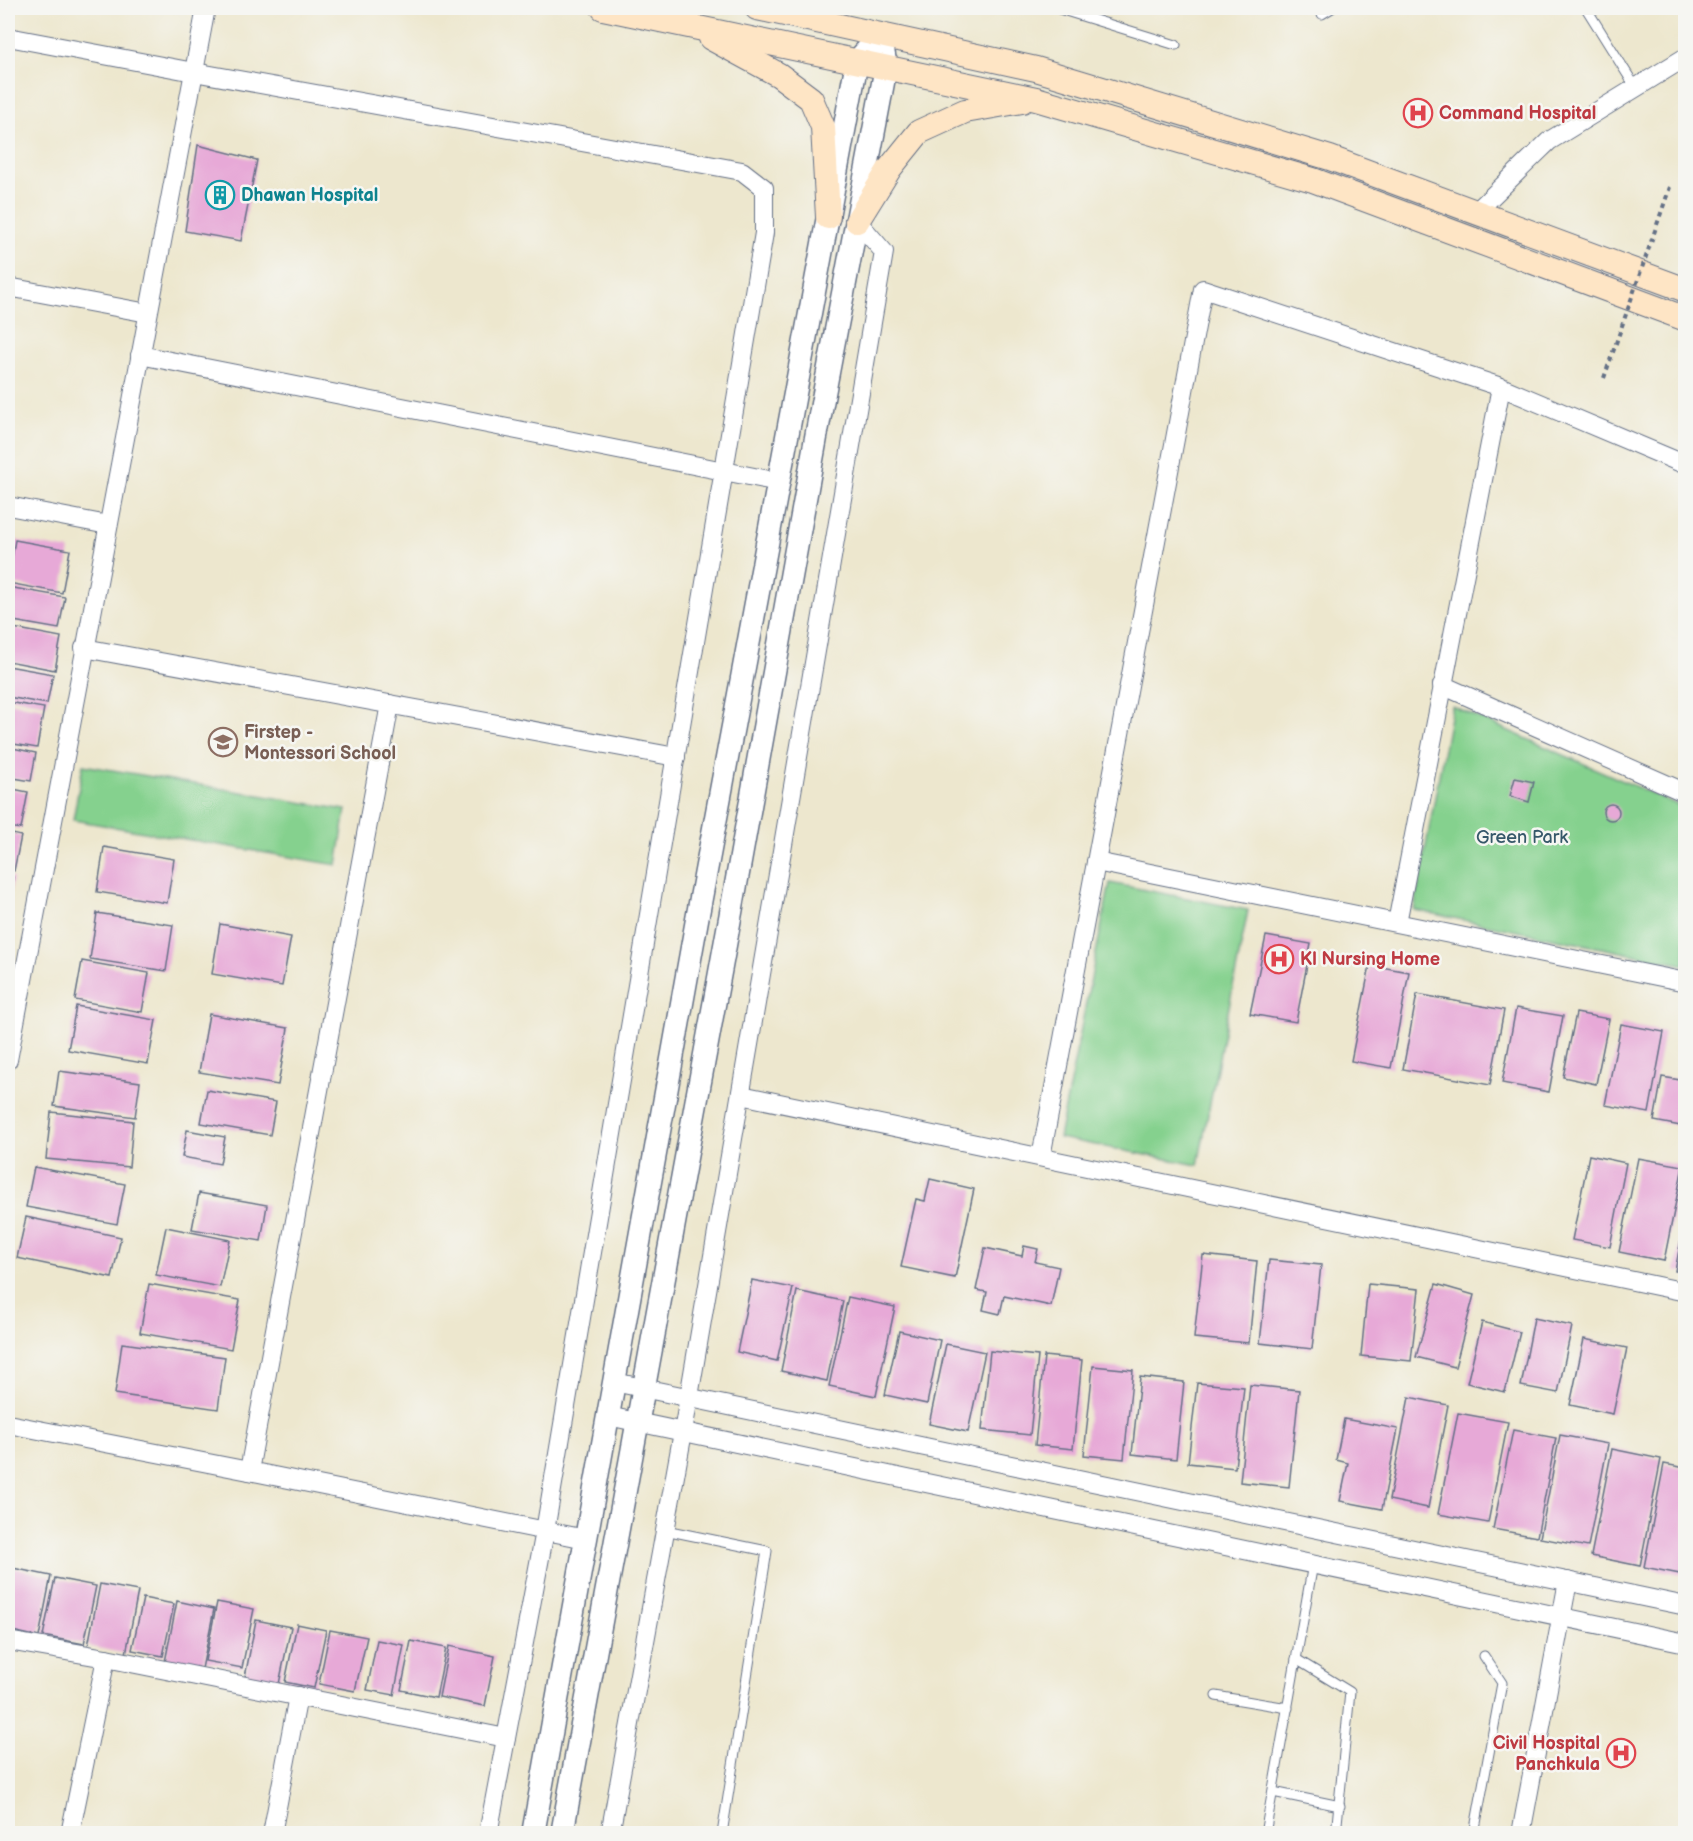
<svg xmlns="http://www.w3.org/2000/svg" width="1693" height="1841" font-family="'Balsamiq Sans',sans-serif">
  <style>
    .green { fill: #85d18e; stroke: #508076; stroke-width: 1.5 }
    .building { fill: #e7a9d7 }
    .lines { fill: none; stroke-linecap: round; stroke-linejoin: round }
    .service-casing { stroke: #646f85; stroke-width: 11 }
    .minor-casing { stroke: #646f85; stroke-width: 20 }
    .tertiary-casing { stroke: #646f85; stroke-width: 25 }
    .secondary-casing { stroke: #646f85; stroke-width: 26 }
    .service { stroke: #fff; stroke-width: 9 }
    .minor { stroke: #fff; stroke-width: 18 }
    .tertiary { stroke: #fff; stroke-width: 22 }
    .secondary { stroke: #fee5c5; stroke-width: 24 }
    .path-bridge { stroke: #646f85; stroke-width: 4; stroke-dasharray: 4.5 4.5; stroke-linecap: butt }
    .labels { text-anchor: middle; stroke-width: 5; stroke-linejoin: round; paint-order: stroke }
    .health-label { font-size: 18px; font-weight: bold; fill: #be3a42; stroke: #f6f6f2; text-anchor: start }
    .culture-label { font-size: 18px; font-weight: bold; fill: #0d838f; stroke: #f6f6f2; text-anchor: start }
    .education-label { font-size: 18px; font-weight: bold; fill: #785e54; stroke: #f6f6f2; text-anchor: start }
    .park-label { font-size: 18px; fill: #36586a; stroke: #f6f6f2 }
  </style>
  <rect width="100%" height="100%" fill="#f6f6f2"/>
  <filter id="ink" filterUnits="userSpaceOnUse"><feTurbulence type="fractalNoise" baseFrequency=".0167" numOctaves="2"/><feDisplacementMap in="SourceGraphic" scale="12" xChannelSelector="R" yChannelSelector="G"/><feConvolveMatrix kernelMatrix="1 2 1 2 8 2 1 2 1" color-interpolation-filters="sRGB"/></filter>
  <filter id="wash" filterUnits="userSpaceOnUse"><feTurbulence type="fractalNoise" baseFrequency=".008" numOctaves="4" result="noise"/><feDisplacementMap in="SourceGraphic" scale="24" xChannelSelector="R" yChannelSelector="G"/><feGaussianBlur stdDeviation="1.35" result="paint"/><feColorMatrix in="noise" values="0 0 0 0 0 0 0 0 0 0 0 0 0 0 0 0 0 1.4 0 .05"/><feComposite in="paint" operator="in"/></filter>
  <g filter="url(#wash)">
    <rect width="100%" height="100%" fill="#ede7ce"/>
    <g class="green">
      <polygon points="1452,706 1685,808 1685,965 1414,910"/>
      <polygon points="83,765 346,810 337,865 73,820"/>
      <polygon points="1110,883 1248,910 1198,1165 1059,1138"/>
    </g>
    <g id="blocks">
      <g class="building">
        <polygon points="198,145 257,160 241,241 185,231"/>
        <polygon points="15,540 70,550 62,593 8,583"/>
        <polygon points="8,587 65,597 59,629 8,620"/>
        <polygon points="8,627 61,637 55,670 8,661"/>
        <polygon points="8,666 53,674 47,704 8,697"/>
        <polygon points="8,702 44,708 37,748 8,743"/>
        <polygon points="8,747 36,753 31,781 8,777"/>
        <polygon points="1515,778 1534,782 1529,802 1510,796"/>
        <polygon points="8,788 28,792 21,829 8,827"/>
        <circle cx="1611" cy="812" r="8"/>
        <polygon points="8,833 21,836 14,871 8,870"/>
        <polygon points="104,847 174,859 167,903 97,892"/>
        <polygon points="8,876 13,877 9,903 8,903"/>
        <polygon points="97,913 173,925 166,971 90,959"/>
        <polygon points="220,924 291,937 282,986 212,974"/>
        <polygon points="1266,936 1311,944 1296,1022 1250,1014"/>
        <polygon points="82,961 149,973 142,1012 75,1000"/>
        <polygon points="1370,965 1409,972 1391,1068 1351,1061"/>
        <polygon points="1417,994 1504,1010 1490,1085 1403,1069"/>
        <polygon points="76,1006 156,1020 148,1064 68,1050"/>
        <polygon points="1516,1008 1563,1016 1549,1092 1502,1083"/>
        <polygon points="1576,1013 1609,1019 1596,1084 1563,1077"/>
        <polygon points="209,1014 288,1028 278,1085 199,1072"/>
        <polygon points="1621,1024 1664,1032 1649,1113 1605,1105"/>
        <polygon points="59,1071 140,1082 135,1117 54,1106"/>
        <polygon points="1662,1077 1686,1081 1686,1127 1654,1121"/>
        <polygon points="207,1090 276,1102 270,1135 201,1123"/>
        <polygon points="51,1112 133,1121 129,1167 46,1159"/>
        <polygon points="187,1130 225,1137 220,1164 182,1157"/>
        <polygon points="1589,1155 1626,1163 1610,1247 1572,1240"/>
        <polygon points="1638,1158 1683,1166 1664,1261 1619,1252"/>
        <polygon points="34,1167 125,1184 117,1224 26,1207"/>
        <polygon points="930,1179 974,1189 955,1278 901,1267 916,1199 925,1201"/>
        <polygon points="199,1193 267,1205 261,1241 192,1229"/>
        <polygon points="26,1217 121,1237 112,1278 17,1258"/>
        <polygon points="1684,1224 1686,1225 1686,1273 1675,1271"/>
        <polygon points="166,1227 230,1240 220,1287 156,1275"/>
        <polygon points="1024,1246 1038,1249 1035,1262 1059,1267 1051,1306 1004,1296 1000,1314 983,1310 987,1292 976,1290 985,1248 1022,1256"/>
        <polygon points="1203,1255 1257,1261 1249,1343 1194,1338"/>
        <polygon points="1269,1260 1321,1265 1312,1349 1260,1343"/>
        <polygon points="752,1280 793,1288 777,1361 737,1352"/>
        <polygon points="149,1284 240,1300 231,1349 140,1333"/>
        <polygon points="1368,1284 1419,1289 1411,1361 1361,1356"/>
        <polygon points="1436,1284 1474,1295 1455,1367 1416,1357"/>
        <polygon points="797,1291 843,1301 827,1381 781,1371"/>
        <polygon points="848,1297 895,1307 876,1396 829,1386"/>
        <polygon points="1534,1318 1572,1326 1558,1393 1521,1386"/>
        <polygon points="1482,1322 1520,1332 1505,1392 1467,1383"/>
        <polygon points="899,1331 940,1340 927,1404 885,1395"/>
        <polygon points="1584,1339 1627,1348 1613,1414 1570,1405"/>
        <polygon points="122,1343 225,1357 218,1409 115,1394"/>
        <polygon points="946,1344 985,1352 968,1432 929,1424"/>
        <polygon points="990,1351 1038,1356 1030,1435 982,1430"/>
        <polygon points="1044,1356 1082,1360 1073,1449 1035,1445"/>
        <polygon points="1093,1366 1133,1370 1124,1459 1084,1455"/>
        <polygon points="1140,1377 1184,1382 1176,1459 1132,1454"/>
        <polygon points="1197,1383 1244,1387 1235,1468 1188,1463"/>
        <polygon points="1250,1385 1299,1390 1289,1487 1240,1482"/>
        <polygon points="1409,1397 1448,1405 1428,1508 1389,1500"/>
        <polygon points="1458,1413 1508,1422 1488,1523 1438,1514"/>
        <polygon points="1344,1419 1398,1429 1382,1509 1340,1501 1348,1463 1336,1460"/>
        <polygon points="1513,1430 1556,1438 1537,1537 1493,1529"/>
        <polygon points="1560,1435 1608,1444 1588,1547 1540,1538"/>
        <polygon points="1612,1449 1661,1459 1640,1566 1591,1556"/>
        <polygon points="1664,1464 1686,1468 1685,1575 1644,1567"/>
        <polygon points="8,1567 51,1576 39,1637 8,1630"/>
        <polygon points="55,1578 96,1586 84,1644 43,1636"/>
        <polygon points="100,1584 138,1591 126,1654 88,1646"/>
        <polygon points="143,1598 174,1604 163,1656 132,1650"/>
        <polygon points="177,1601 214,1609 202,1669 165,1662"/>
        <polygon points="217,1602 254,1609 242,1668 205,1661"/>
        <polygon points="256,1620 291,1627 279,1684 245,1677"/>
        <polygon points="297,1624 326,1630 314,1688 285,1682"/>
        <polygon points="330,1630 367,1637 355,1691 319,1684"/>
        <polygon points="377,1640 404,1645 394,1695 367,1690"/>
        <polygon points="411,1641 446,1648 436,1697 401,1690"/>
        <polygon points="449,1646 495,1656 485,1706 439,1697"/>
      </g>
    </g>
  </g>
  <g filter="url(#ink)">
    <use href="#blocks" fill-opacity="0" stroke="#646f85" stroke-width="1.5"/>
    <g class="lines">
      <g class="service-casing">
        <g id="service">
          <polyline points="1056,8 1176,45"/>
          <polyline points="1318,8 1322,14 1332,8"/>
          <polyline points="1586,8 1636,88"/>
          <polyline points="665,1530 767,1551 722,1834"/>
          <polyline points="1296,1659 1350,1692 1336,1834"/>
          <polyline points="1216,1696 1288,1708"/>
          <polyline points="1273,1792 1340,1806"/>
          <polyline points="1265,1834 1313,1564"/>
          <polyline points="1474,1834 1502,1683 1484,1656"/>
        </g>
      </g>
      <g class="minor-casing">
        <g id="minor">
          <polyline points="8,37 194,72 742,171 764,188 764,233 545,1531 488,1834"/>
          <polyline points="1476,212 1549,141 1686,57"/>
          <polyline points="8,287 148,313"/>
          <polyline points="140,355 779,482"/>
          <polyline points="8,506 108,525"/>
          <polyline points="84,648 676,757"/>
          <polyline points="1442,685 1686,793"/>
          <polyline points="1096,862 1686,982"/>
          <polyline points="1397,923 1501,387"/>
          <polyline points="8,1060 206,8"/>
          <polyline points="741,1095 1686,1292"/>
          <polyline points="1041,1157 1203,289 1501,387 1686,465"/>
          <polyline points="614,1382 1686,1606"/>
          <polyline points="608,1416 1686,1643"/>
          <polyline points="8,1424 249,1471 586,1539"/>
          <polyline points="249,1471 390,704"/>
          <polyline points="8,1641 106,1658 506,1738"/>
          <polyline points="70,1834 106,1658"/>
          <polyline points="272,1834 298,1696"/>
          <polyline points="610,1834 683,1432 884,252 857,221"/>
          <polyline points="1521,1834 1568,1581"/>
        </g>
      </g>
      <g class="tertiary-casing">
        <g id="tertiary">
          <polyline points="533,1834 698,914 857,61 881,35"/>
          <polyline points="562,1834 730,918 822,404 886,67 883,50"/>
        </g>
      </g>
      <g class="secondary-casing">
        <g id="secondary">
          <polyline points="603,8 1036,99 1313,180 1686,319"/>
          <polyline points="757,8 1036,69 1330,158 1686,290"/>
          <polyline points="711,38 779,75 811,99 823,127 828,217"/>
          <polyline points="857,221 890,168 919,132 965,111 1022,101"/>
        </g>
      </g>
      <use href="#service" class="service"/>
      <use href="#minor" class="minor"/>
      <use href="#tertiary" class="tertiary"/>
      <use href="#secondary" class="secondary"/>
      <polyline class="path-bridge" points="1604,378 1670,187"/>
    </g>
  </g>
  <defs>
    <g id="hospital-ring" transform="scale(1.5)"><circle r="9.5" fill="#f6f6f2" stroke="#e0444e" stroke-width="1.5"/><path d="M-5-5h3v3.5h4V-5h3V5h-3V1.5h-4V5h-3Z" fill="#e0444e"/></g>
    <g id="building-ring" transform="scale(1.5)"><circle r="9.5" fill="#f6f6f2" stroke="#0f9aa8" stroke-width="1.5"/><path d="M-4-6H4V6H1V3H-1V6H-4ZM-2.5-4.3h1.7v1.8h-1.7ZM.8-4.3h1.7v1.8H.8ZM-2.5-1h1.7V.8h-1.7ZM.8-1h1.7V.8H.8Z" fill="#0f9aa8"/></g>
    <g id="school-ring" transform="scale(1.5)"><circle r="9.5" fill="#f6f6f2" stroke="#8d6e63" stroke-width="1.5"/><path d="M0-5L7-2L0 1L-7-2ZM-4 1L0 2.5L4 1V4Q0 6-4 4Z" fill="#8d6e63"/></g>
  </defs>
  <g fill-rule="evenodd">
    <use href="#hospital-ring" x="1418" y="113"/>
    <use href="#building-ring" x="220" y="195"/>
    <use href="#school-ring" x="223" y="742"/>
    <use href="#hospital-ring" x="1279" y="959"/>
    <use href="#hospital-ring" x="1621" y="1753"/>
  </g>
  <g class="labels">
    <g class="health-label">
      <text x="1439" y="119">Command Hospital</text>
      <text x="1300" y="965">Kl Nursing Home</text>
      <text x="1600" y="1749" text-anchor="end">Civil Hospital<tspan x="1600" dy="21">Panchkula</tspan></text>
    </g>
    <g class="culture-label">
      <text x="241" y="201">Dhawan Hospital</text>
    </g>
    <g class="education-label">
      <text x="244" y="738">Firstep -<tspan x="244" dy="21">Montessori School</tspan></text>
    </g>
    <g class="park-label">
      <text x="1522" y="843">Green Park</text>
    </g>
  </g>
  <rect width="1693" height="1841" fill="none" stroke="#f6f6f2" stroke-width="30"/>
</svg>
